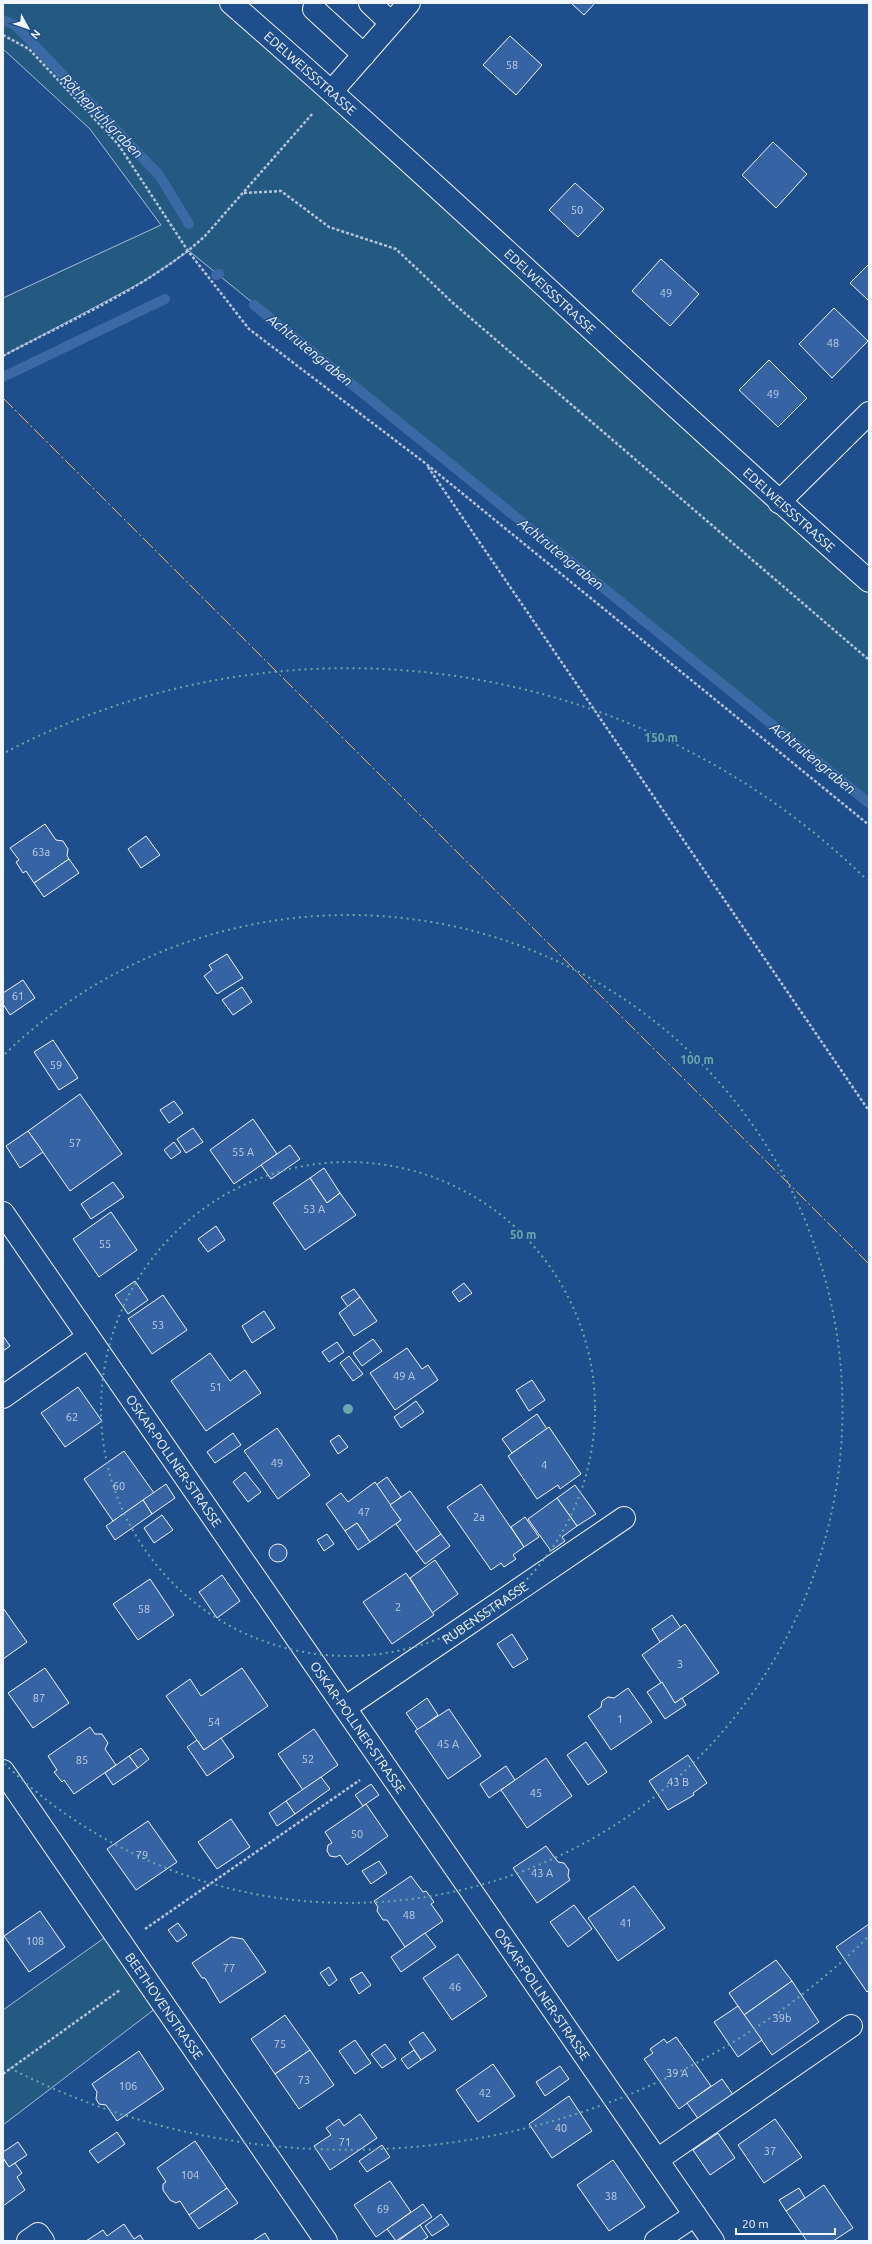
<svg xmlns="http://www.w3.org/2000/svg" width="872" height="2244" font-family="Ubuntu,sans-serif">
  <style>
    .green { fill: #245a82; stroke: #a8bbd7 }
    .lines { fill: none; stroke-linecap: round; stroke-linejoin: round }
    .stream { stroke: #3b69a3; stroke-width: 10 }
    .building { fill: #3563a3; stroke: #f2f6ff }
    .minor-casing { stroke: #f2f6ff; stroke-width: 24 }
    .path { stroke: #b3c4dc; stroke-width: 2.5; stroke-dasharray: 3 2; stroke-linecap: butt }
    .minor { stroke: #1f4e8c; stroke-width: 22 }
    .power { stroke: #ffb74d; stroke-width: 1; stroke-dasharray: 14 3 2 3; stroke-linecap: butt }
    .ring { fill: none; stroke: #6aa9a8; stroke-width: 2; stroke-dasharray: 2 4 }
    .labels { text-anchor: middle; stroke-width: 3; stroke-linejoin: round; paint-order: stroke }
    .number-label { font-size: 11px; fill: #c3d1e8 }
    .street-label { font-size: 13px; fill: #f2f6ff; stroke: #1f4e8c }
    .water-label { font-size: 14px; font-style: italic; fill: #f2f6ff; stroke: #1f4e8c }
    .centre { fill: #6aa9a8; stroke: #1f4e8c; stroke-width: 2 }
    .ring-label { font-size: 12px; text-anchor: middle; font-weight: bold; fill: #6aa9a8; stroke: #1f4e8c; stroke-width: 3; stroke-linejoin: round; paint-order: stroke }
  </style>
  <rect width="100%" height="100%" fill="#1f4e8c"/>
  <g class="green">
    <polygon points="3,3 231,3 869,581 869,803 189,251 144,281 3,356 3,298 161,225 90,129 3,49"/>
    <polygon points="114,1931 164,2002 3,2125 3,2010"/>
  </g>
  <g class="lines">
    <g class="stream">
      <polyline points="3,20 15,25 159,175 189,224"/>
      <polyline points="216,275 219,274"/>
      <polyline points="254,305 869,803"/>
      <polyline points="3,377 165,299"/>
    </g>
  </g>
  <g class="building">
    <polygon points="571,3 595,3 584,15"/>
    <polygon points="510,36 542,65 516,95 483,65"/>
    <polygon points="773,142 807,174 776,208 742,175"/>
    <polygon points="575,183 604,209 578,237 549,210"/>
    <polygon points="661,259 699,294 670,326 632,291"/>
    <polygon points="869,264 869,301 850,283"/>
    <polygon points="834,308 868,341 832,378 799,344"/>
    <polygon points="769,360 807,398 778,427 739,390"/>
    <polygon points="45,824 56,840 63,841 68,849 67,856 69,859 34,883 26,871 23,873 16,862 19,860 10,848"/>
    <polygon points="146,836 160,855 141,868 128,849"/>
    <polygon points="69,859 79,873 44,897 34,883"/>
    <polygon points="227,954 243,978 217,994 204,976 212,970 209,965"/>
    <polygon points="23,980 35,998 10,1015 3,1004 3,993"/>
    <polygon points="242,987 252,1002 233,1015 222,1000"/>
    <polygon points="53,1040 78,1078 59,1090 34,1052"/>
    <polygon points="80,1094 122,1154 70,1191 28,1131"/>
    <polygon points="174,1101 183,1113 169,1123 160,1110"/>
    <polygon points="253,1119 277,1154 234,1184 210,1150"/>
    <polygon points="193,1128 203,1142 186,1153 177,1139"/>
    <polygon points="28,1131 43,1152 20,1168 6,1146"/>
    <polygon points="174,1142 181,1152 171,1159 164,1150"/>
    <polygon points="290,1145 300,1159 271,1179 261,1165"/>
    <polygon points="324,1168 340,1193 327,1203 310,1178"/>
    <polygon points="310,1178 327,1203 340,1193 356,1215 305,1250 273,1203"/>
    <polygon points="113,1182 124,1197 91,1219 81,1204"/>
    <polygon points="111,1212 137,1250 99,1277 73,1239"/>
    <polygon points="216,1226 225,1240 208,1252 198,1239"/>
    <polygon points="135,1281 148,1300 128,1314 115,1295"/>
    <polygon points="464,1283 472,1293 459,1302 452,1292"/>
    <polygon points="354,1289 360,1297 348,1307 341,1297"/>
    <polygon points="163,1295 187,1330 152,1354 128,1319"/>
    <polygon points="360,1297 377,1321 354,1336 339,1313"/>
    <polygon points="264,1311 275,1328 252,1343 242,1326"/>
    <polygon points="3,1336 10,1346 3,1351"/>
    <polygon points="373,1339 382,1351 362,1366 353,1353"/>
    <polygon points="337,1342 344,1352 329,1362 322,1352"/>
    <polygon points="407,1348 422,1369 428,1365 438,1380 395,1410 370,1373"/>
    <polygon points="210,1353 230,1381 245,1370 261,1393 206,1431 171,1381"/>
    <polygon points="349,1356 363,1374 353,1381 340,1363"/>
    <polygon points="532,1380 545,1400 529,1411 516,1390"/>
    <polygon points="78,1387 102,1421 65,1447 41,1413"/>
    <polygon points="416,1401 424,1412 401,1428 394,1417"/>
    <polygon points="537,1414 547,1429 512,1453 502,1439"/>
    <polygon points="549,1427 581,1474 560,1489 558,1485 537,1499 508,1456"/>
    <polygon points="277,1428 310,1475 278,1499 244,1451"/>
    <polygon points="233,1433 241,1445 215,1463 207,1452"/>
    <polygon points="339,1435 348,1447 338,1454 330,1441"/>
    <polygon points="124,1451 154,1493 113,1521 84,1479"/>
    <polygon points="245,1472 261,1492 248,1502 233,1482"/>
    <polygon points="387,1477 401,1497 390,1505 376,1485"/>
    <polygon points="375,1482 401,1520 370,1542 357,1523 345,1531 326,1504 341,1493 348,1502"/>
    <polygon points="166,1484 175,1498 152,1514 143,1500"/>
    <polygon points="481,1484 524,1547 513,1555 516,1559 504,1567 501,1563 491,1570 447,1507"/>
    <polygon points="575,1485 596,1514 577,1526 557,1498"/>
    <polygon points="410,1491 441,1534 416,1552 396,1524 401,1520 390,1505"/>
    <polygon points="557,1498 577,1526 562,1537 565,1541 551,1551 528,1519"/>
    <polygon points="143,1500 152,1514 115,1540 106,1526"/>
    <polygon points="162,1515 173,1530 154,1543 144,1528"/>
    <polygon points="525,1517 539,1537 524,1547 511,1527"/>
    <polygon points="357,1523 370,1542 358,1550 345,1531"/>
    <polygon points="327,1534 334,1544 324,1551 317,1540"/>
    <polygon points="441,1534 450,1546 425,1564 416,1552"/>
    <circle cx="278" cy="1553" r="9"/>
    <polygon points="435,1560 458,1594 432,1613 410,1578"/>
    <polygon points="406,1573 434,1615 392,1644 363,1602"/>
    <polygon points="222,1575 240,1601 217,1618 199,1592"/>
    <polygon points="150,1579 174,1615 138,1640 113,1604"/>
    <polygon points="3,1608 27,1642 3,1659"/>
    <polygon points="672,1615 681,1628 660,1642 652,1629"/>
    <polygon points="685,1624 719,1673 675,1703 642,1655"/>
    <polygon points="512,1634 528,1659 513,1668 497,1644"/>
    <polygon points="45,1668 69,1703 33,1728 8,1693"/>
    <polygon points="242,1668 268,1706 204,1750 166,1696 190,1679 201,1696"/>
    <polygon points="662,1682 675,1703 682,1698 686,1705 665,1719 647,1692"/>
    <polygon points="628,1688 652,1722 611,1750 588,1716 601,1707 602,1701 608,1697 614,1698"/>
    <polygon points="427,1698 438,1715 418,1730 406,1713"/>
    <polygon points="449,1709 481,1756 448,1779 415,1731"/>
    <polygon points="90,1727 95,1734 102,1734 108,1743 105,1749 116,1765 74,1794 64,1780 62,1782 54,1772 57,1770 48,1756"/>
    <polygon points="314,1729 338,1765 303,1790 278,1754"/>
    <polygon points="221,1738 234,1757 207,1776 187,1747 197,1740 204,1750"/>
    <polygon points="586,1742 607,1772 588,1785 567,1755"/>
    <polygon points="141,1748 149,1759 138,1768 129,1756"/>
    <polygon points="688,1755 707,1783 693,1793 694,1795 668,1810 649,1781"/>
    <polygon points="129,1756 138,1768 113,1785 105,1773"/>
    <polygon points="546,1758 572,1796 527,1828 501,1790"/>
    <polygon points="506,1766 515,1780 489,1798 480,1784"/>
    <polygon points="321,1777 330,1789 295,1814 286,1801"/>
    <polygon points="371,1784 379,1795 363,1806 355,1795"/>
    <polygon points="286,1801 295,1814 277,1826 269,1813"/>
    <polygon points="366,1804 388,1836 347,1865 340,1855 336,1857 330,1856 327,1851 328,1845 332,1843 325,1832"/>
    <polygon points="231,1819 250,1847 217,1869 198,1842"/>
    <polygon points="148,1821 177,1862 136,1890 107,1849"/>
    <polygon points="546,1846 558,1862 564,1863 569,1870 568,1876 570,1880 537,1903 513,1868"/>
    <polygon points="379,1861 387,1873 371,1884 362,1871"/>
    <polygon points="411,1876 423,1892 426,1891 434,1902 431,1904 443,1921 405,1947 387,1920 383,1920 377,1911 378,1907 374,1901"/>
    <polygon points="634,1886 665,1928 618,1961 588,1918"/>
    <polygon points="574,1905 592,1929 568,1947 550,1922"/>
    <polygon points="40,1911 65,1947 29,1972 4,1936"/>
    <polygon points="178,1923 187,1935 177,1942 168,1930"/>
    <polygon points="869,1924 869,1990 867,1992 836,1947"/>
    <polygon points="425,1933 436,1947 401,1972 391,1957"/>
    <polygon points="231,1937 243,1939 266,1972 220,2003 205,1978 202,1978 192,1963"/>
    <polygon points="458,1954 487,1996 452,2020 423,1978"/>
    <polygon points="776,1960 792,1981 744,2015 729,1993"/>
    <polygon points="329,1967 337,1980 329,1986 320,1973"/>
    <polygon points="362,1972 371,1985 359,1994 350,1979"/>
    <polygon points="792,1981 819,2022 772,2055 744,2015"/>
    <polygon points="738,2006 762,2040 738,2057 714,2022"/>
    <polygon points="285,2015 310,2050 275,2074 251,2039"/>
    <polygon points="423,2032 436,2050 421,2060 409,2042"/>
    <polygon points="676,2037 711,2086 679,2109 644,2059 653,2053 650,2049 664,2039 667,2043"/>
    <polygon points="355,2040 371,2063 355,2074 339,2051"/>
    <polygon points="385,2044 396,2059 382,2068 371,2054"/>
    <polygon points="310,2050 334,2085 299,2109 275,2074"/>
    <polygon points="414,2050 421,2060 408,2069 401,2059"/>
    <polygon points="139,2051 164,2089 117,2121 106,2105 99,2104 96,2099 97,2092 92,2084"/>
    <polygon points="493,2064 515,2096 478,2122 456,2090"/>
    <polygon points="560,2066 569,2079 545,2096 536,2082"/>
    <polygon points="722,2079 734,2096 699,2120 687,2103"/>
    <polygon points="569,2096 592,2131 552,2158 529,2124"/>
    <polygon points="360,2114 377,2138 330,2170 314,2146 331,2135 326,2128 339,2119 344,2126"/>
    <polygon points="775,2119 802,2157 764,2183 738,2145"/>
    <polygon points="117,2132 125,2144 98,2163 89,2151"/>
    <polygon points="718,2133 735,2158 710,2175 693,2150"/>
    <polygon points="195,2141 227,2188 189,2215 180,2201 176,2203 170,2200 163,2190 163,2184 166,2182 157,2168"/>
    <polygon points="18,2142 27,2155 9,2167 3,2158 3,2152"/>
    <polygon points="382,2145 390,2157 367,2172 359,2161"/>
    <polygon points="3,2158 9,2167 15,2163 22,2173 17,2177 25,2190 3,2206"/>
    <polygon points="613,2160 645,2207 609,2231 577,2185"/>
    <polygon points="390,2181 411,2212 376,2237 354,2205"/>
    <polygon points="824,2185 853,2228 833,2241 807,2241 786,2211"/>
    <polygon points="227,2188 238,2203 199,2229 189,2215"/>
    <polygon points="799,2188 805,2198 786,2211 779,2200"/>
    <polygon points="423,2204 432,2217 396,2241 387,2229"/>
    <polygon points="441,2214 449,2225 432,2236 425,2226"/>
    <polygon points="124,2224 134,2239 140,2235 144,2241 86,2241 103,2230 107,2236"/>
    <polygon points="420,2225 428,2237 422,2241 398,2241"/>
    <polygon points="265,2233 270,2241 254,2241 254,2240"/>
  </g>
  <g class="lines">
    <g class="minor-casing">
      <g id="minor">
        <path id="s1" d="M 231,3 C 447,191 654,391 869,581"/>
        <polyline points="370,3 391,23"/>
        <polyline points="314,9 364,55"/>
        <polyline points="332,91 409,3"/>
        <polyline points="779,502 869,413"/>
        <path id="s2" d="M 3,1213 L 713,2241"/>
        <polyline points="3,1397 88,1337"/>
        <path id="s3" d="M 346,1707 L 624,1518"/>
        <path id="s4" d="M 3,1771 L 326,2241"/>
        <polyline points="657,2160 851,2026"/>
        <polyline points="28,2241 38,2234 43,2241"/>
        <polyline points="656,2241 695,2215"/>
      </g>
    </g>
    <g class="path">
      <polyline points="3,35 29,49 118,144 188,251 249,329 425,463 869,825"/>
      <polyline points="244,193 281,191 329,227 396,249 453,303 869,660"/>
      <path d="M 3,356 C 68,321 151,286 205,236 L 313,113"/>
      <polyline points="428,467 869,1111"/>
      <polyline points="145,1929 360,1780"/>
      <polyline points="3,2074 120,1990"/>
    </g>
    <use href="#minor" class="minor"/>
    <polyline class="power" points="3,398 869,1264"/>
  </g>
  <g class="ring">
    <circle cx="348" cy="1409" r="247"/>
    <path d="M5 1054A494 494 0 1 1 5 1764"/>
    <path d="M867 1938A741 741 0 0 1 6 2066M6 752A741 741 0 0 1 867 880"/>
  </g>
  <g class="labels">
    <g class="number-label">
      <text x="512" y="69">58</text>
      <text x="577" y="214">50</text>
      <text x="666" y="297">49</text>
      <text x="833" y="347">48</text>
      <text x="773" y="398">49</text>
      <text x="41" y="856">63a</text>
      <text x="18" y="1000">61</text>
      <text x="56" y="1069">59</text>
      <text x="75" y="1147">57</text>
      <text x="243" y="1156">55 A</text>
      <text x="314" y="1213">53 A</text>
      <text x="105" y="1248">55</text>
      <text x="158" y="1329">53</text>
      <text x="404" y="1380">49 A</text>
      <text x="216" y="1391">51</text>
      <text x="72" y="1421">62</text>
      <text x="277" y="1467">49</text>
      <text x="544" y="1469">4</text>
      <text x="119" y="1490">60</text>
      <text x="364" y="1516">47</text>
      <text x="479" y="1521">2a</text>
      <text x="398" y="1611">2</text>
      <text x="144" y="1613">58</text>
      <text x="680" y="1668">3</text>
      <text x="39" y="1702">87</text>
      <text x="620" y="1723">1</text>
      <text x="214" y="1726">54</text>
      <text x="448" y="1748">45 A</text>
      <text x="308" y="1763">52</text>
      <text x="82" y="1764">85</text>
      <text x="678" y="1786">43 B</text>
      <text x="536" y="1797">45</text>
      <text x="357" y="1838">50</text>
      <text x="142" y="1859">79</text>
      <text x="542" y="1877">43 A</text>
      <text x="409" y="1919">48</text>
      <text x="626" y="1927">41</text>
      <text x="35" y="1945">108</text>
      <text x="229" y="1972">77</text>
      <text x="455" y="1991">46</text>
      <text x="782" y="2022">39b</text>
      <text x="280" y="2048">75</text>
      <text x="677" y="2077">39 A</text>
      <text x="304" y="2084">73</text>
      <text x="128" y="2090">106</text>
      <text x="485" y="2097">42</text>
      <text x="561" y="2132">40</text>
      <text x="345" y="2146">71</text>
      <text x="770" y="2155">37</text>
      <text x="190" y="2179">104</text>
      <text x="611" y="2200">38</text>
      <text x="383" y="2213">69</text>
    </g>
    <g class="street-label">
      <text dy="5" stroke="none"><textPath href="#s1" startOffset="106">EDELWEISSSTRASSE</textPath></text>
      <text dy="5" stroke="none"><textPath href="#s1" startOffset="430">EDELWEISSSTRASSE</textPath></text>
      <text dy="5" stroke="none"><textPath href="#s1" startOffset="754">EDELWEISSSTRASSE</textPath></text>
      <text dy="5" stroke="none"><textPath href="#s2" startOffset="301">OSKAR-POLLNER-STRASSE</textPath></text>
      <text dy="5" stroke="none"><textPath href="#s3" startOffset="168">RUBENSSTRASSE</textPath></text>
      <text dy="5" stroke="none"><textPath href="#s2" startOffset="625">OSKAR-POLLNER-STRASSE</textPath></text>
      <text dy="5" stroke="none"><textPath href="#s2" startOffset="949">OSKAR-POLLNER-STRASSE</textPath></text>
      <text dy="5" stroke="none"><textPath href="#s4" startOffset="285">BEETHOVENSTRASSE</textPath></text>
    </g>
    <g class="water-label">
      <text transform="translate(102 116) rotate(46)" y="5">Röthepfuhlgraben</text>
      <text transform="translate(310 350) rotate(39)" y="5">Achtrutengraben</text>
      <text transform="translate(561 554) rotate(39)" y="5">Achtrutengraben</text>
      <text transform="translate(813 758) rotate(39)" y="5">Achtrutengraben</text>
    </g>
  </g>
  <circle cx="348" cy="1409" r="6" class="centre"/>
  <g class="ring-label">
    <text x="661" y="742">150 m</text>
    <text x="697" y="1064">100 m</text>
    <text x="523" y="1239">50 m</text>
  </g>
  <rect width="872" height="2244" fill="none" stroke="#f2f6ff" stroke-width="8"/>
  <g transform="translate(28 28) rotate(130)" stroke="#1f4e8c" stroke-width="3" paint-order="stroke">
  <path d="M0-3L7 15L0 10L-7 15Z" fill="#f2f6ff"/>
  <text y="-6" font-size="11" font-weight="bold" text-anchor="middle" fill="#f2f6ff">N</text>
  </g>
  <path d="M736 2228v6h99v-6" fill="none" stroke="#f2f6ff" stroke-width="2"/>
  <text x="742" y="2228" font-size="12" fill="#f2f6ff" stroke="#1f4e8c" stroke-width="3" paint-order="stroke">20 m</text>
</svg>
